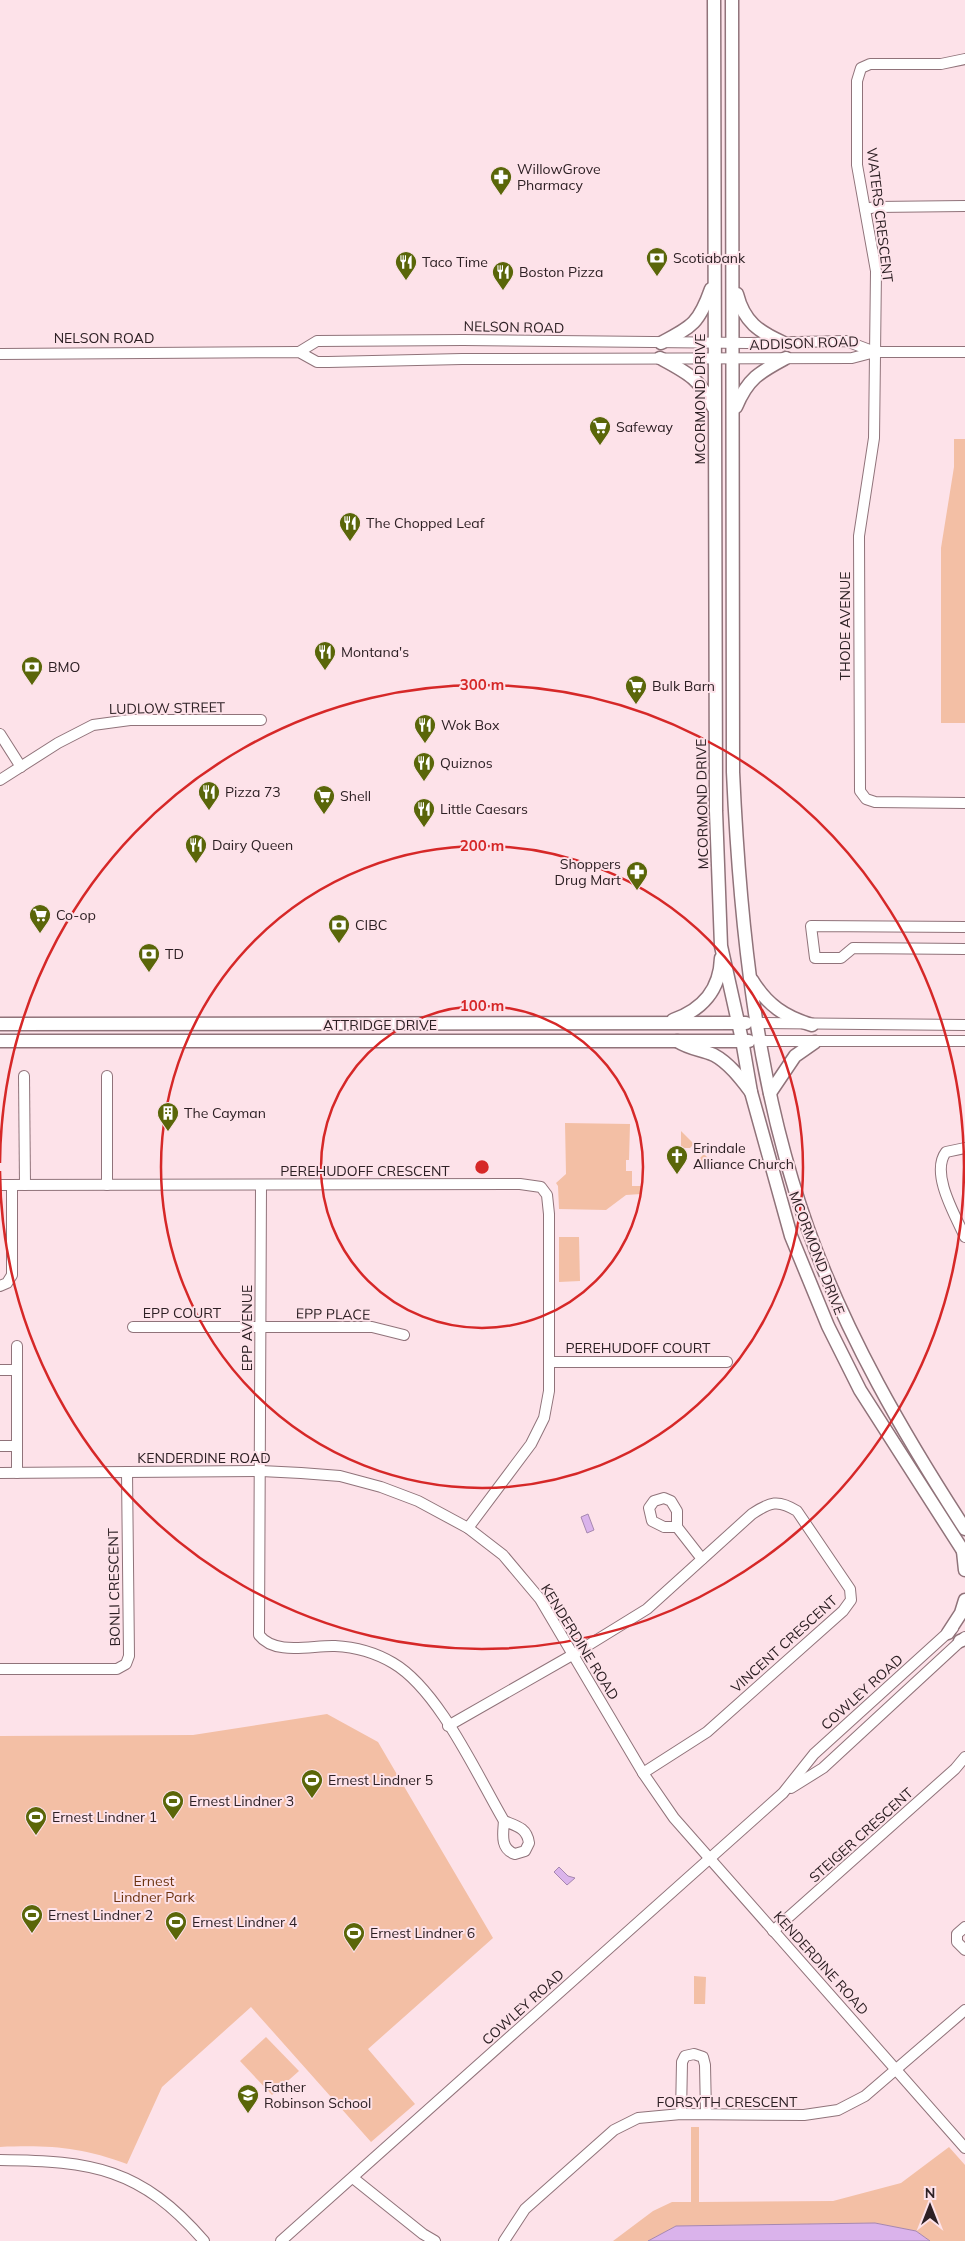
<svg xmlns="http://www.w3.org/2000/svg" width="965" height="2241" font-family="Mulish,sans-serif">
  <style>
    .green { fill: #f3bfa5 }
    .water { fill: #dab3eb; stroke: #a687af }
    .lines { fill: none; stroke-linecap: round; stroke-linejoin: round }
    .minor-casing { stroke: #90737a; stroke-width: 12 }
    .major-casing { stroke: #90737a; stroke-width: 15 }
    .minor { stroke: #fff; stroke-width: 10 }
    .major { stroke: #fff; stroke-width: 12 }
    .ring { fill: none; stroke: #d62828; stroke-width: 2.5 }
    .labels { text-anchor: middle; stroke-width: 4; stroke-linejoin: round; paint-order: stroke }
    .poi-label { font-size: 14px; fill: #2d2024; stroke: #fde2e9; text-anchor: start }
    .street-label { font-size: 14px; fill: #2d2024; stroke: #fde2e9 }
    .park-label { font-size: 14px; fill: #6d3310; stroke: #fde2e9 }
    .centre { fill: #d62828; stroke: #fde2e9; stroke-width: 2.5 }
    .ring-label { font-size: 15px; text-anchor: middle; font-weight: bold; fill: #d62828; stroke: #fde2e9; stroke-width: 4; stroke-linejoin: round; paint-order: stroke }
  </style>
  <rect width="100%" height="100%" fill="#fde2e9"/>
  <g class="green">
    <polygon points="954,439 965,439 965,723 941,723 941,548 954,467"/>
    <polygon points="565,1123 630,1124 629,1160 626,1160 626,1171 632,1171 632,1186 641,1186 641,1194 626,1195 606,1210 559,1209 558,1186 556,1183 566,1174"/>
    <polygon points="681,1131 694,1144 690,1148 681,1148"/>
    <polygon points="704,1154 718,1168 701,1168 700,1158"/>
    <polygon points="559,1237 579,1237 580,1281 559,1282"/>
    <path d="M 327,1714 L 378,1742 L 493,1938 L 368,2049 L 415,2104 L 371,2142 L 251,2007 L 162,2087 L 127,2164 C 80,2147 49,2145 0,2147 L 0,1736 L 193,1735 Z"/>
    <polygon points="694,1976 706,1977 705,2004 694,2004"/>
    <polygon points="266,2037 299,2071 272,2095 240,2061"/>
    <polygon points="691,2127 699,2127 699,2202 833,2201 901,2183 949,2147 965,2165 965,2241 930,2241 916,2231 875,2223 676,2226 648,2241 613,2241 653,2211 672,2202 691,2202"/>
  </g>
  <g class="water">
    <polygon points="588,1514 594,1530 587,1533 581,1517"/>
    <polygon points="559,1867 568,1876 575,1878 567,1885 554,1872"/>
    <polygon points="875,2223 916,2231 930,2241 648,2241 676,2226"/>
  </g>
  <g class="lines">
    <g class="minor-casing">
      <g id="minor">
        <polyline points="965,59 941,64 870,64 861,68 857,81 857,165 876,271 874,438 859,536 860,791 866,799 875,802 965,803"/>
        <polyline points="865,209 876,207 965,206"/>
        <polyline points="299,352 317,341 463,340 748,343 846,341 875,352"/>
        <polyline points="0,354 299,352 317,362 328,362 462,359 852,358 875,352 965,352"/>
        <polyline points="0,734 21,767"/>
        <polyline points="0,780 58,743 93,725 130,720 261,720"/>
        <polyline points="965,927 811,926 815,958 841,958 853,948 965,949"/>
        <polyline points="756,1023 965,1025"/>
        <polyline points="759,1041 965,1041"/>
        <polyline points="24,1076 25,1185"/>
        <polyline points="107,1076 107,1185"/>
        <path d="M 965,1148 L 946,1152 C 930,1173 955,1215 965,1237"/>
        <polyline points="0,1185 520,1184 541,1187 547,1195 549,1214 549,1391 544,1418 531,1444 468,1528"/>
        <path d="M 261,1185 L 259,1635 C 275,1656 312,1645 335,1646 C 355,1647 376,1653 393,1663 C 439,1690 477,1775 504,1821"/>
        <polyline points="0,1286 7,1283 12,1275 12,1185"/>
        <polyline points="133,1327 372,1327 404,1335"/>
        <polyline points="17,1346 17,1473"/>
        <polyline points="549,1362 727,1362"/>
        <polyline points="0,1370 17,1370"/>
        <polyline points="0,1446 17,1446"/>
        <polyline points="0,1473 261,1471 301,1473 340,1476 381,1487 418,1501 468,1528 503,1555 540,1599 643,1773 674,1818 965,2148"/>
        <polyline points="677,1527 664,1527 652,1521 649,1508 654,1501 664,1498 671,1501 677,1511 677,1527 702,1559"/>
        <polyline points="0,1669 117,1669 126,1664 129,1656 127,1472"/>
        <path d="M 448,1726 L 574,1654 L 647,1609 L 752,1514 C 770,1502 778,1499 797,1511 L 850,1589 L 851,1600 L 843,1611 L 707,1732 L 643,1773"/>
        <polyline points="791,1788 823,1768 965,1637"/>
        <path d="M 504,1821 C 517,1826 527,1828 529,1843 L 525,1851 L 515,1854 C 500,1849 503,1834 504,1821 Z"/>
        <polyline points="965,1927 957,1934 957,1942 965,1950"/>
        <polyline points="773,1931 955,1769 965,1757"/>
        <polyline points="681,2114 682,2062 685,2056 694,2054 703,2057 705,2065 706,2113"/>
        <path d="M 0,2160 C 92,2161 141,2168 204,2241"/>
        <polyline points="353,2178 423,2234 435,2241"/>
        <polyline points="281,2241 783,1793 814,1754 953,1628"/>
        <polyline points="504,2241 525,2209 614,2130 638,2118 681,2114 804,2115 838,2110 865,2096 965,2010"/>
      </g>
    </g>
    <g class="major-casing">
      <g id="major">
        <polyline points="714,0 716,811 721,946 742,1040 751,1092 791,1236 828,1326 860,1390 965,1554"/>
        <path d="M 732,0 L 733,772 C 740,927 756,1083 808,1229 C 846,1335 904,1435 965,1529"/>
        <path d="M 737,294 C 744,322 759,332 784,343"/>
        <path d="M 661,343 C 693,326 699,323 711,289"/>
        <path d="M 660,358 C 686,372 701,379 713,407"/>
        <path d="M 736,407 C 748,378 760,372 786,358"/>
        <path d="M 752,980 C 767,1005 785,1017 812,1025"/>
        <path d="M 673,1020 C 702,1010 720,990 721,958"/>
        <polyline points="0,1024 746,1023"/>
        <polyline points="0,1041 749,1041"/>
        <path d="M 677,1041 C 691,1050 701,1049 714,1055 C 729,1063 741,1079 751,1092"/>
        <polyline points="770,1093 795,1056 815,1042"/>
        <polyline points="963,1551 965,1570"/>
        <polyline points="948,1633 961,1613 965,1600"/>
        <polyline points="960,1641 965,1639"/>
      </g>
    </g>
    <use href="#minor" class="minor"/>
    <use href="#major" class="major"/>
  </g>
  <g class="ring">
    <circle cx="482" cy="1167" r="161"/>
    <circle cx="482" cy="1167" r="321"/>
    <path d="M0 1163A482 482 0 1 1 0 1171"/>
  </g>
  <defs>
    <g id="pharmacy-pin" transform="scale(1.125)"><path d="M0 17L-7.5 6A9.5 9.5 0 1 1 7.5 6Z" fill="#5a6609" stroke="#fde2e9"/><path d="M-2-6h4v4h4v4h-4v4h-4v-4h-4v-4h4Z" fill="#fff"/></g>
    <g id="bank-pin" transform="scale(1.125)"><path d="M0 17L-7.5 6A9.5 9.5 0 1 1 7.5 6Z" fill="#5a6609" stroke="#fde2e9"/><path d="M-6-4H6V4H-6ZM0-2.3a2.3 2.3 0 1 0 0 4.6a2.3 2.3 0 1 0 0-4.6Z" fill="#fff"/></g>
    <g id="restaurant-pin" transform="scale(1.125)"><path d="M0 17L-7.5 6A9.5 9.5 0 1 1 7.5 6Z" fill="#5a6609" stroke="#fde2e9"/><path d="M-5-6h1v4h1v-4h1v4h1v-4h1v5L-1.5 .5V6h-2V.5L-5-1ZM5-6V6H3V1.5H1.5Q1.5-4 5-6Z" fill="#fff"/></g>
    <g id="supermarket-pin" transform="scale(1.125)"><path d="M0 17L-7.5 6A9.5 9.5 0 1 1 7.5 6Z" fill="#5a6609" stroke="#fde2e9"/><path d="M-6-5.5h2.5l.6 2H6L4.5 2H-2.5L-4.4-4H-6ZM-1.5 3.2a1.3 1.3 0 1 0 .1 0ZM3 3.2a1.3 1.3 0 1 0 .1 0Z" fill="#fff"/></g>
    <g id="building-pin" transform="scale(1.125)"><path d="M0 17L-7.5 6A9.5 9.5 0 1 1 7.5 6Z" fill="#5a6609" stroke="#fde2e9"/><path d="M-4-6H4V6H1V3H-1V6H-4ZM-2.5-4.3h1.7v1.8h-1.7ZM.8-4.3h1.7v1.8H.8ZM-2.5-1h1.7V.8h-1.7ZM.8-1h1.7V.8H.8Z" fill="#fff"/></g>
    <g id="church-pin" transform="scale(1.125)"><path d="M0 17L-7.5 6A9.5 9.5 0 1 1 7.5 6Z" fill="#5a6609" stroke="#fde2e9"/><path d="M-1.2-6h2.4v3.5h3.3v2.4h-3.3V6h-2.4V-.1h-3.3v-2.4h3.3Z" fill="#fff"/></g>
    <g id="stadium-pin" transform="scale(1.125)"><path d="M0 17L-7.5 6A9.5 9.5 0 1 1 7.5 6Z" fill="#5a6609" stroke="#fde2e9"/><path d="M0-5a6.5 5 0 1 0 0 10a6.5 5 0 1 0 0-10ZM-3.5-1.8h7v3.6h-7Z" fill="#fff"/></g>
    <g id="school-pin" transform="scale(1.125)"><path d="M0 17L-7.5 6A9.5 9.5 0 1 1 7.5 6Z" fill="#5a6609" stroke="#fde2e9"/><path d="M0-5L7-2L0 1L-7-2ZM-4 1L0 2.5L4 1V4Q0 6-4 4Z" fill="#fff"/></g>
  </defs>
  <g fill-rule="evenodd">
    <use href="#pharmacy-pin" x="501" y="177"/>
    <use href="#bank-pin" x="657" y="258"/>
    <use href="#restaurant-pin" x="406" y="262"/>
    <use href="#restaurant-pin" x="503" y="272"/>
    <use href="#supermarket-pin" x="600" y="427"/>
    <use href="#restaurant-pin" x="350" y="523"/>
    <use href="#restaurant-pin" x="325" y="652"/>
    <use href="#bank-pin" x="32" y="667"/>
    <use href="#supermarket-pin" x="636" y="686"/>
    <use href="#restaurant-pin" x="425" y="725"/>
    <use href="#restaurant-pin" x="424" y="763"/>
    <use href="#restaurant-pin" x="209" y="792"/>
    <use href="#supermarket-pin" x="324" y="796"/>
    <use href="#restaurant-pin" x="424" y="809"/>
    <use href="#restaurant-pin" x="196" y="845"/>
    <use href="#pharmacy-pin" x="637" y="872"/>
    <use href="#supermarket-pin" x="40" y="915"/>
    <use href="#bank-pin" x="339" y="925"/>
    <use href="#bank-pin" x="149" y="954"/>
    <use href="#building-pin" x="168" y="1113"/>
    <use href="#church-pin" x="677" y="1156"/>
    <use href="#stadium-pin" x="312" y="1780"/>
    <use href="#stadium-pin" x="173" y="1801"/>
    <use href="#stadium-pin" x="36" y="1817"/>
    <use href="#stadium-pin" x="32" y="1915"/>
    <use href="#stadium-pin" x="176" y="1922"/>
    <use href="#stadium-pin" x="354" y="1933"/>
    <use href="#school-pin" x="248" y="2095"/>
  </g>
  <g class="labels">
    <g class="poi-label">
      <text x="517" y="174">WillowGrove<tspan x="517" dy="16">Pharmacy</tspan></text>
      <text x="673" y="263">Scotiabank</text>
      <text x="422" y="267">Taco Time</text>
      <text x="519" y="277">Boston Pizza</text>
      <text x="616" y="432">Safeway</text>
      <text x="366" y="528">The Chopped Leaf</text>
      <text x="341" y="657">Montana's</text>
      <text x="48" y="672">BMO</text>
      <text x="652" y="691">Bulk Barn</text>
      <text x="441" y="730">Wok Box</text>
      <text x="440" y="768">Quiznos</text>
      <text x="225" y="797">Pizza 73</text>
      <text x="340" y="801">Shell</text>
      <text x="440" y="814">Little Caesars</text>
      <text x="212" y="850">Dairy Queen</text>
      <text x="621" y="869" text-anchor="end">Shoppers<tspan x="621" dy="16">Drug Mart</tspan></text>
      <text x="56" y="920">Co-op</text>
      <text x="355" y="930">CIBC</text>
      <text x="165" y="959">TD</text>
      <text x="184" y="1118">The Cayman</text>
      <text x="693" y="1153">Erindale<tspan x="693" dy="16">Alliance Church</tspan></text>
      <text x="328" y="1785">Ernest Lindner 5</text>
      <text x="189" y="1806">Ernest Lindner 3</text>
      <text x="52" y="1822">Ernest Lindner 1</text>
      <text x="48" y="1920">Ernest Lindner 2</text>
      <text x="192" y="1927">Ernest Lindner 4</text>
      <text x="370" y="1938">Ernest Lindner 6</text>
      <text x="264" y="2092">Father<tspan x="264" dy="16">Robinson School</tspan></text>
    </g>
    <g class="street-label">
      <text transform="translate(880 215) rotate(83)" y="5">WATERS CRESCENT</text>
      <text transform="translate(514 327) rotate(1)" y="5">NELSON ROAD</text>
      <text x="104" y="343">NELSON ROAD</text>
      <text transform="translate(804 343) rotate(-2)" y="5">ADDISON ROAD</text>
      <text transform="translate(700 399) rotate(-90)" y="5">MCORMOND DRIVE</text>
      <text transform="translate(845 626) rotate(-90)" y="5">THODE AVENUE</text>
      <text transform="translate(167 708) rotate(-1)" y="5">LUDLOW STREET</text>
      <text transform="translate(702 804) rotate(-91)" y="5">MCORMOND DRIVE</text>
      <text x="380" y="1030">ATTRIDGE DRIVE</text>
      <text x="365" y="1176">PEREHUDOFF CRESCENT</text>
      <text transform="translate(817 1253) rotate(69)" y="5">MCORMOND DRIVE</text>
      <text x="182" y="1318">EPP COURT</text>
      <text transform="translate(333 1314) rotate(1)" y="5">EPP PLACE</text>
      <text transform="translate(247 1328) rotate(-90)" y="5">EPP AVENUE</text>
      <text x="638" y="1353">PEREHUDOFF COURT</text>
      <text x="204" y="1463">KENDERDINE ROAD</text>
      <text transform="translate(114 1587) rotate(-91)" y="5">BONLI CRESCENT</text>
      <text transform="translate(580 1642) rotate(58)" y="5">KENDERDINE ROAD</text>
      <text transform="translate(784 1644) rotate(-42)" y="5">VINCENT CRESCENT</text>
      <text transform="translate(862 1692) rotate(-42)" y="5">COWLEY ROAD</text>
      <text transform="translate(861 1835) rotate(-42)" y="5">STEIGER CRESCENT</text>
      <text transform="translate(821 1963) rotate(48)" y="5">KENDERDINE ROAD</text>
      <text transform="translate(523 2007) rotate(-42)" y="5">COWLEY ROAD</text>
      <text x="727" y="2107">FORSYTH CRESCENT</text>
    </g>
    <g class="park-label">
      <text x="154" y="1886">Ernest<tspan x="154" dy="16">Lindner Park</tspan></text>
    </g>
  </g>
  <circle cx="482" cy="1167" r="8" class="centre"/>
  <g class="ring-label">
    <text x="482" y="690">300 m</text>
    <text x="482" y="851">200 m</text>
    <text x="482" y="1011">100 m</text>
  </g>
  <g transform="translate(930 2206)" stroke="#fde2e9" stroke-width="4" paint-order="stroke">
  <path d="M0-4L9 19L0 12L-9 19Z" fill="#2d2024"/>
  <text y="-8" font-size="14" font-weight="bold" text-anchor="middle" fill="#2d2024">N</text>
  </g>
</svg>
